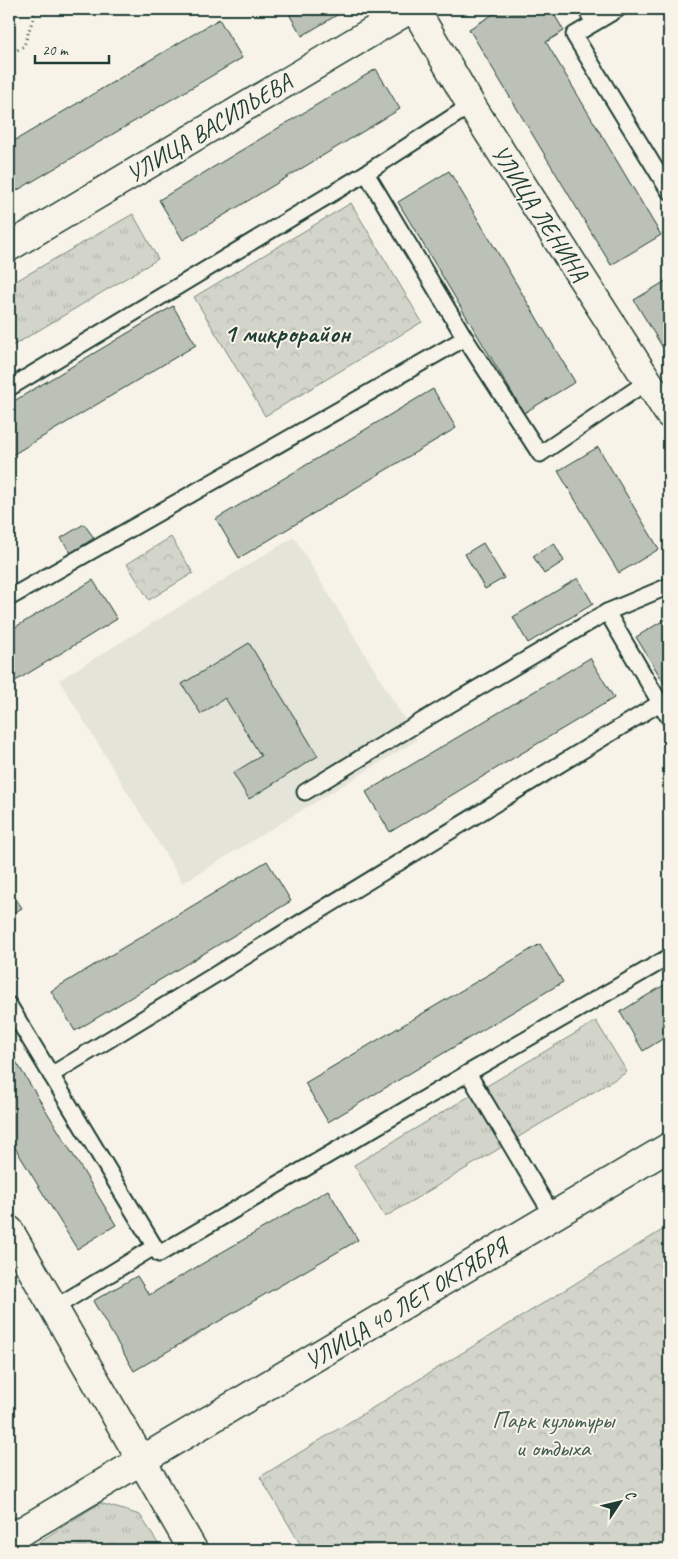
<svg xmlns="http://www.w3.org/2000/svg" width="678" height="1559" font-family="Caveat,sans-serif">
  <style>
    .built { fill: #e5e4d9 }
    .grass { fill: url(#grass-tufts); stroke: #79897f }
    .park { fill: url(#park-crowns); stroke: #79897f }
    .building { fill: #bbc1b6; stroke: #1f3d34 }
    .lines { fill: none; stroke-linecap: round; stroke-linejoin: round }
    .lane-casing { stroke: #1f3d34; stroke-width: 19 }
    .secondary-casing { stroke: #1f3d34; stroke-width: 31 }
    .path { stroke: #1f3d34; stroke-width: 3; stroke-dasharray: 1 4; stroke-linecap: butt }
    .lane { stroke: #f7f3e8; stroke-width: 15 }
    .secondary { stroke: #f7f3e8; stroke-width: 28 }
    .labels { text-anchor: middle; stroke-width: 4; stroke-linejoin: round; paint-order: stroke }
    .street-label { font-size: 24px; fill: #1f3d34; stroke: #f7f3e8 }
    .park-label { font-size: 24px; fill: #435b52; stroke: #f7f3e8 }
    .quarter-label { font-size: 26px; font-weight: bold; fill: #1f3d34; stroke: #f7f3e8 }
  </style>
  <defs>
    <pattern id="grass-tufts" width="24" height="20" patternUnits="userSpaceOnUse" patternTransform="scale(1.25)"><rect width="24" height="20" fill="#d3d5ca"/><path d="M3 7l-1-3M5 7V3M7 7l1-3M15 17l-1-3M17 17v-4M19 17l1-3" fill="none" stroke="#b5b8ae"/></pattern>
    <pattern id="park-crowns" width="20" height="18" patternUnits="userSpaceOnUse" patternTransform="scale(1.25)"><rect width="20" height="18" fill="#d3d5ca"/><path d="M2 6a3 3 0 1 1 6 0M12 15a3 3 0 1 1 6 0" fill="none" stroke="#b5b8ae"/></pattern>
  </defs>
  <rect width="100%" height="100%" fill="#f7f3e8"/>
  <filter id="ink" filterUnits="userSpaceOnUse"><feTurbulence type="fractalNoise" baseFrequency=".02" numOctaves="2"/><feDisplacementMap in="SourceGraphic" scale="10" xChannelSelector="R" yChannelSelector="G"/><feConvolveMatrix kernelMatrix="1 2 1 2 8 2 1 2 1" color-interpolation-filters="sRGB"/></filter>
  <g filter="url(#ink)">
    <polygon class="built" points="294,537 417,740 183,883 59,680"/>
    <g class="grass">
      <polygon points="133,214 158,259 9,348 9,285"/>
      <polygon points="596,1021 627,1072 385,1217 354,1165"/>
      <polygon points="100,1503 140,1515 162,1550 26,1550"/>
    </g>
    <g class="park">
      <polygon points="351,203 422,322 265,416 194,297"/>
      <polygon points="171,537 193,573 149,600 127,564"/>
      <polygon points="669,1226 669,1550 304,1550 260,1477"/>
    </g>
    <g class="building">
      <polygon points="286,9 347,9 302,36"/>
      <polygon points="502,9 551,9 564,31 546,42 661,235 611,265 469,29"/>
      <polygon points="219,19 242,58 11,194 9,190 9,144"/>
      <polygon points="376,69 400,109 183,240 159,200"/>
      <polygon points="449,171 575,382 524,413 398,202"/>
      <polygon points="669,279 669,358 634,300"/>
      <polygon points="173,306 196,345 9,457 9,404"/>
      <polygon points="433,389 456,428 239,558 216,519"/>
      <polygon points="598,447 659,549 619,573 558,471"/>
      <polygon points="84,524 94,538 71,553 61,538"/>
      <polygon points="483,543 504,578 485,589 465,554"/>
      <polygon points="554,543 564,561 544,574 533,556"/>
      <polygon points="578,578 593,604 528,643 513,617"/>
      <polygon points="93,580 117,619 9,685 9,631"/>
      <polygon points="669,617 669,691 636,637"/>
      <polygon points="249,643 318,756 249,799 233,773 261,756 225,698 201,714 182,684"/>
      <polygon points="590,658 614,698 390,832 366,792"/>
      <polygon points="267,861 291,901 75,1031 51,991"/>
      <polygon points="9,888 22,908 9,916"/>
      <polygon points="540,944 563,982 328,1122 305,1083"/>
      <polygon points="669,982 669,1035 643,1051 620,1012"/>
      <polygon points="9,1050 116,1225 77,1249 9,1138"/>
      <polygon points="328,1190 358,1240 134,1371 93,1301 137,1276 149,1295"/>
    </g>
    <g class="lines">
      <g class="lane-casing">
        <g id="lane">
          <polyline points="586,9 594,23"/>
          <polyline points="618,9 574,35 669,191"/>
          <polyline points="366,173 465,338 540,454 648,381"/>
          <polyline points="9,388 366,173 471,105"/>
          <polyline points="669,586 607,612 669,718"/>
          <polyline points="9,598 465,338"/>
          <polyline points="305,792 410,728 607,612"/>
          <polyline points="9,1005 159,1254 468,1073 669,957"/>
          <polyline points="468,1073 553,1216"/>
          <polyline points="51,1075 660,703"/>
          <polyline points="54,1308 154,1247"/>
        </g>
      </g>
      <g class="secondary-casing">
        <g id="secondary">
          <polyline points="415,9 471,105 669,414"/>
          <polyline points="9,247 410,9"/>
          <polyline points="9,1230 193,1550"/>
          <polyline points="9,1539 669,1147"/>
        </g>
      </g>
      <g class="path">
        <polyline points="9,55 24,46 36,9"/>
        <polyline points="9,280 13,271"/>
      </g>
      <use href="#lane" class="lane"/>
      <use href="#secondary" class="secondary"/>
    </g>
  </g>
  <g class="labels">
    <g class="street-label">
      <text transform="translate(209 128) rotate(-31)" y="8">УЛИЦА ВАСИЛЬЕВА</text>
      <text transform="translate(540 213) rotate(57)" y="8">УЛИЦА ЛЕНИНА</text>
      <text transform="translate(406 1304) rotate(-31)" y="8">УЛИЦА 40 ЛЕТ ОКТЯБРЯ</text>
    </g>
    <g class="park-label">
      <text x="553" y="1428">Парк культуры<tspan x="553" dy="28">и отдыха</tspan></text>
    </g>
    <g class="quarter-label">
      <text x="287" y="342">1 микрорайон</text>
    </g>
  </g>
  <rect width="678" height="1559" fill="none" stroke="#f7f3e8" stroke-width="30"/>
  <rect x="15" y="15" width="648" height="1529" fill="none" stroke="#1f3d34" stroke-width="2" filter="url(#ink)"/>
  <g transform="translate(620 1502) rotate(55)" stroke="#f7f3e8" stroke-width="4" paint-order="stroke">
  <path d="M0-4L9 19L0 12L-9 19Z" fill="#1f3d34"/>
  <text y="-8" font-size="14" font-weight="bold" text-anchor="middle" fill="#1f3d34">С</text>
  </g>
  <path d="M35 55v8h74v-8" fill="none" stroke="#1f3d34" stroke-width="2.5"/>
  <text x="42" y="55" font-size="15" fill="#1f3d34" stroke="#f7f3e8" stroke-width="4" paint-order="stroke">20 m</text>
</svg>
